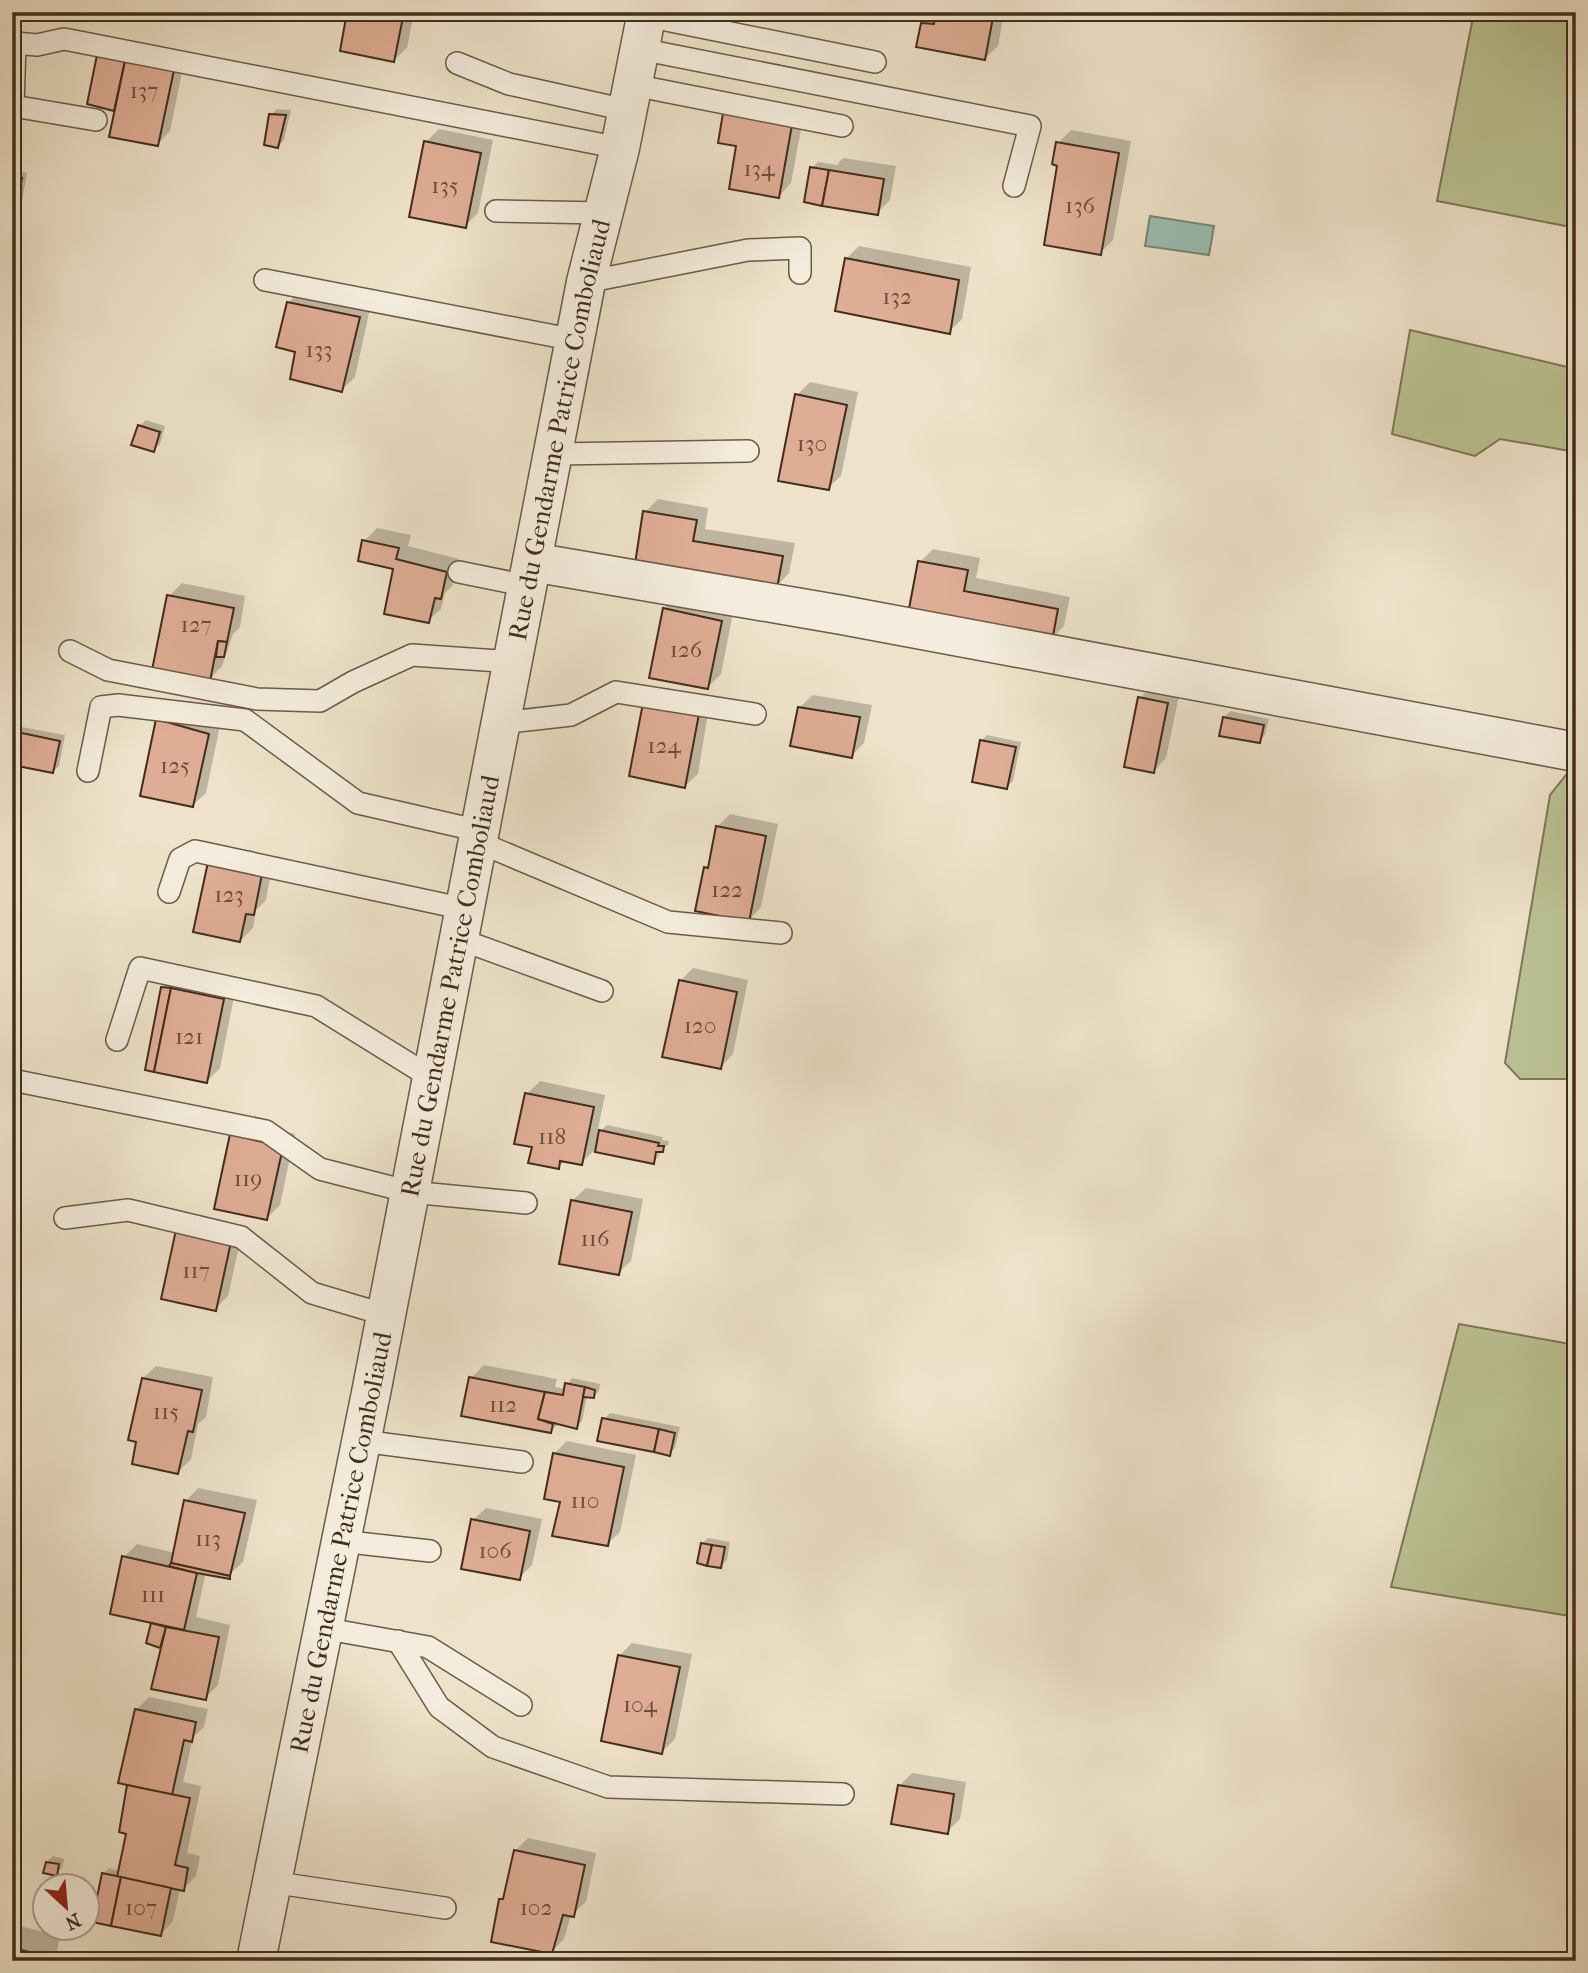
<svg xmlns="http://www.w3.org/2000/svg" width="1588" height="1973" font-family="'IM FELL French Canon',serif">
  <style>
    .green { fill: #bcc395; stroke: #7f7858; stroke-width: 2 }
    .water { fill: #9abeb3; stroke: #778476; stroke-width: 2 }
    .shadow { fill: #0003; fill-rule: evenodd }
    .building { fill: #dfad95; stroke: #422d1b; stroke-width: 2 }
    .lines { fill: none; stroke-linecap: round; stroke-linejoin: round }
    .service-casing { stroke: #6d5a47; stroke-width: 24 }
    .minor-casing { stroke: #6d5a47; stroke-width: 41 }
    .service { stroke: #f4eddd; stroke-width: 21 }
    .minor { stroke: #f4eddd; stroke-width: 38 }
    .labels { text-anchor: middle; stroke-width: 7; stroke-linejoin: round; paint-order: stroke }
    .number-label { font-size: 23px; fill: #694d3a }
    .street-label { font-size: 26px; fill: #422d1b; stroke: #f4eddd }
  </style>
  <rect width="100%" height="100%" fill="#eee3ca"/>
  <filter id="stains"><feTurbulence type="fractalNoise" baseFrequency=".00286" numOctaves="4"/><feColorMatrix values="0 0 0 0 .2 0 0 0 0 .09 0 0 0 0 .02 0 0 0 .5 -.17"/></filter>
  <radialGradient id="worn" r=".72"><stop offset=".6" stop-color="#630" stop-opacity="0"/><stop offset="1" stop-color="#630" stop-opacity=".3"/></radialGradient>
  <g class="green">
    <polygon points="1474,12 1576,12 1576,228 1437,201"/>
    <polygon points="1410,330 1576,369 1576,452 1500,439 1475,456 1392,434"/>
    <polygon points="1570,770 1576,771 1576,1079 1520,1079 1505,1063 1550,795"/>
    <polygon points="1459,1324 1576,1345 1576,1617 1391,1587"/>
  </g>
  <polygon class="water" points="1150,216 1214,226 1209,255 1145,246"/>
  <g class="shadow">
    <polygon points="349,12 414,12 407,48 394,60"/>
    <polygon points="933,12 1004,12 998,46 985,58 922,24"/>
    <polygon points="99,56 185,58 170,131 158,144 118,105 114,109"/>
    <polygon points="277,109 291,110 284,140 278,146 271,115"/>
    <polygon points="804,113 791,183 779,196 738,145"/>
    <polygon points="439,129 493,140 478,213 465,226 426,142"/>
    <polygon points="1071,130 1131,141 1113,240 1100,253 1059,165 1058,143"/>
    <polygon points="843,158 896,166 890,200 877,213 812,168 818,162 837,165"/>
    <polygon points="12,170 27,173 19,217 13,223"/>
    <polygon points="859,246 971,267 962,319 949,332 846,259"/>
    <polygon points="301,290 371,304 355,377 342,390 297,351 288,303"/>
    <polygon points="810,382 858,392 841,476 828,488 797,395"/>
    <polygon points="146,420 165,426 160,444 154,450 140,426"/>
    <polygon points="658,499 708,508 705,529 795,543 789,573 777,586 637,562 645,512"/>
    <polygon points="377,528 411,535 408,546 459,559 453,585 445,593 441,609 428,621 395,568 364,541"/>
    <polygon points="933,549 980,558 976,578 1070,597 1064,626 1051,639 910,612 920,562"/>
    <polygon points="182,583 245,596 240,627 233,634 222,666 210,679 169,596"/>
    <polygon points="677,596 734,608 721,674 708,687 664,608"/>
    <polygon points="1153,685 1180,691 1166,758 1154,771 1140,698"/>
    <polygon points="813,695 872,705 864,743 851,756 800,707"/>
    <polygon points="710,701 698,774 685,786 631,775"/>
    <polygon points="1230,711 1269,719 1265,735 1259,741 1224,717"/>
    <polygon points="158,720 221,721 206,793 193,805"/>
    <polygon points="16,726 65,735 59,766 53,772 12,764 12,730"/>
    <polygon points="987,735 1021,742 1013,781 1007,787 981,741"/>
    <polygon points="730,814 778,824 761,907 749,920 705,868 711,862 717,827"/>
    <polygon points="222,850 273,861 266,900 256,910 253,928 240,941"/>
    <polygon points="693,968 748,980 733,1054 721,1067 680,981"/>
    <polygon points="169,982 236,987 220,1068 207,1081 163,988"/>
    <path d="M 540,1081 L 605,1095 L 597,1134 L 607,1125 L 663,1137 L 662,1140 L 669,1141 L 668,1145 L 660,1150 L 659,1156 L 653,1162 L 595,1150 L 581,1163 L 565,1160 L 558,1168 L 534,1146 L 527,1094 ZM 656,1143 L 660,1143 L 657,1157 L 653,1157 Z"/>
    <polygon points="244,1122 295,1134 280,1205 267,1218 216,1207"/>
    <polygon points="586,1188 643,1199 631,1261 618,1273 573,1200"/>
    <polygon points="243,1229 228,1296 215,1309 164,1297"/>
    <polygon points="484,1365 557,1379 555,1387 565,1389 572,1378 600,1384 599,1391 593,1397 587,1396 582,1421 576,1427 559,1423 551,1431 471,1378"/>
    <polygon points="156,1366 213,1377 206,1417 198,1424 191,1459 178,1472 138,1440 143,1378"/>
    <polygon points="610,1413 680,1427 675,1448 669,1454 604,1419"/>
    <polygon points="567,1441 636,1455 620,1532 607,1544 562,1501 554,1454"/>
    <polygon points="198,1488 257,1500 243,1562 230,1574 206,1572 196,1617 230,1625 218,1685 205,1698 164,1642 160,1646 148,1642 153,1622 124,1557 137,1544 175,1553 186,1501"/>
    <polygon points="486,1508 542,1519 532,1565 519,1578 473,1520"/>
    <polygon points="708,1538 730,1542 727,1560 721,1566 702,1544"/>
    <polygon points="632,1643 692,1654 675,1739 662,1752 619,1656"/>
    <polygon points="149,1697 208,1709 204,1727 193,1737 183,1782 201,1786 187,1853 200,1856 196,1876 183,1889 180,1888 173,1921 161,1934 88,1919 88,1894 99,1897 103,1874 109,1868 120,1871 128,1833 129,1783 136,1710"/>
    <polygon points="912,1773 966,1782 960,1819 947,1832 899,1786"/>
    <polygon points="528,1838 596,1853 586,1902 571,1915 564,1939 551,1952 500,1900 506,1894 515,1851"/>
    <polygon points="53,1856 64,1859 62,1868 56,1874 47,1862"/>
    <polygon points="12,1924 60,1936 55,1961 12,1961"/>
  </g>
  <g class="building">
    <polygon points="347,12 404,12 394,62 340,51"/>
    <polygon points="936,12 994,12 985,60 916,47 921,23 934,24"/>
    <polygon points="97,55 125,61 114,111 87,104"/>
    <polygon points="125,61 174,70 158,146 109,137"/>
    <polygon points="723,113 792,125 779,198 729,189 736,146 718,143"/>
    <polygon points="269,114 286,115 278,148 264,145"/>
    <polygon points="424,141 481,153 466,228 409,217"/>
    <polygon points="1056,142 1119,153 1101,255 1044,245 1057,166 1052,164"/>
    <polygon points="810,167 829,170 822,206 804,202"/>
    <polygon points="829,170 884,179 878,215 822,206"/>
    <polygon points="12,177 22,178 13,224 12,224"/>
    <polygon points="845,258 959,280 950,334 835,311"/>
    <polygon points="287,302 360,317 342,392 290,379 295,352 276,347"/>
    <polygon points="795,394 847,405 829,490 778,481"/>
    <polygon points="138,425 160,432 154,452 131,445"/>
    <polygon points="643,511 697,520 693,541 783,556 777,588 635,564"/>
    <polygon points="362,540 399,548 396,559 447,572 441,599 435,598 429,623 384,614 393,569 358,561"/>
    <polygon points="918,561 968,570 964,591 1058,609 1052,641 908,614"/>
    <polygon points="167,595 234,608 227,642 218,641 210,681 152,670"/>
    <polygon points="663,608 722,621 708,689 649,678"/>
    <polygon points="218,641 227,642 224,657 216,657"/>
    <polygon points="1138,697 1168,703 1154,773 1124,767"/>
    <polygon points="643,703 699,714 685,788 629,776"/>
    <polygon points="798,707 860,717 852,758 790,746"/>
    <polygon points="1223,717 1264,725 1260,743 1219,736"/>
    <polygon points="156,719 209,734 193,807 140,796"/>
    <polygon points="12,731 60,741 53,773 12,765"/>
    <polygon points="980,740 1016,747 1007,789 972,782"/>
    <polygon points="716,826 766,836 749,922 695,911 704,867 708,868"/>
    <polygon points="208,862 262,874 254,915 246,914 240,942 193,932"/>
    <polygon points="679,980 737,992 721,1069 662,1057"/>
    <polygon points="161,987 171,988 154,1072 145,1070"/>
    <polygon points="171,988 224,999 207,1083 154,1072"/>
    <polygon points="525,1093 594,1107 582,1165 560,1161 559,1169 528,1163 532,1147 514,1144"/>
    <polygon points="599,1130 659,1143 658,1146 664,1146 663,1152 656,1152 654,1164 595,1152"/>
    <polygon points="230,1134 283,1147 267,1220 214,1209"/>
    <polygon points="571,1200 632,1212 619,1275 559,1264"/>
    <polygon points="176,1230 231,1242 216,1311 161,1299"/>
    <polygon points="469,1377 545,1392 538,1419 553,1424 551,1433 461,1416"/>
    <polygon points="142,1378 202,1390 193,1432 188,1431 178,1474 132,1464 136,1442 128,1440"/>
    <polygon points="565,1383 585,1387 577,1429 538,1419 545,1392 563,1395"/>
    <polygon points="585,1387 595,1390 594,1398 583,1397"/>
    <polygon points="602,1418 659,1429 654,1452 597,1441"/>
    <polygon points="659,1429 675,1433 670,1456 654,1452"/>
    <polygon points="553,1453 624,1467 608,1546 552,1536 560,1502 544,1499"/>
    <polygon points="184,1500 245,1513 230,1576 171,1563"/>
    <polygon points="471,1519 530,1531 520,1580 461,1569"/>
    <polygon points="701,1543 712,1545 707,1566 697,1563"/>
    <polygon points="712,1545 725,1547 721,1568 707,1566"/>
    <polygon points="122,1556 197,1573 184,1630 110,1614"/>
    <polygon points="171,1563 230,1576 230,1579 197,1573 169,1566"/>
    <polygon points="151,1623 166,1627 160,1648 146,1643"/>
    <polygon points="166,1627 219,1637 206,1700 151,1689"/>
    <polygon points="618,1655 680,1667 662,1754 601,1741"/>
    <polygon points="135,1709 196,1722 192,1742 184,1740 172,1795 118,1783"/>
    <polygon points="127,1785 190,1798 175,1865 188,1868 184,1891 117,1877 126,1834 119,1832"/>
    <polygon points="898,1785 954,1794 948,1834 891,1824"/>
    <polygon points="514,1850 585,1865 574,1917 563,1915 552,1954 491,1942 499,1899 503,1899"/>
    <polygon points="46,1862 59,1864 57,1876 43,1873"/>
    <polygon points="102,1873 121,1877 111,1926 92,1922"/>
    <polygon points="121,1877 171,1888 161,1936 111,1926"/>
    <polygon points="40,1890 46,1891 46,1912 36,1909"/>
    <polygon points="88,1900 96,1903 92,1922 88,1921"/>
    <polygon points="12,1948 42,1955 40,1961 12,1961"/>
  </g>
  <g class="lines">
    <g class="service-casing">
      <g id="service">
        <polyline points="646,16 875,62"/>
        <polyline points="640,49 1030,126 1014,186"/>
        <polyline points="457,63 509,84 626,110"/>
        <polyline points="633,85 842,126"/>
        <polyline points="96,120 13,106 15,43 37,45 64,39 620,148"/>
        <polyline points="496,211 603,213"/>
        <polyline points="265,280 575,340"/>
        <polyline points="586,282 748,250 800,248 800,273"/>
        <polyline points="554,454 748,451"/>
        <polyline points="459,572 528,586"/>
        <polyline points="70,651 108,670 257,699 320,701 353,682 412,655 513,662"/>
        <polyline points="501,723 571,715 616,692 755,714"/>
        <polyline points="88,771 101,707 118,705 245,720 358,803 480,831"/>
        <polyline points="478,842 668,922 781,933"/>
        <polyline points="169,892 180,859 195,851 465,909"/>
        <polyline points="459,939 602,991"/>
        <polyline points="117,1040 140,968 316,1006 432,1078"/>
        <polyline points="12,1080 266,1131 320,1169 410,1192 526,1203"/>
        <polyline points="65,1218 128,1210 241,1237 312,1293 386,1315"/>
        <polyline points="362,1441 522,1462"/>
        <polyline points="340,1541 430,1551"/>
        <polyline points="322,1628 428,1647 521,1705"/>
        <polyline points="398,1641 439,1707 493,1747 608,1787 843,1794"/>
        <polyline points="271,1882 445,1908"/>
      </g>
    </g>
    <g class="minor-casing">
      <g id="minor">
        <polyline points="532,562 842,615 1576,752"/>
        <path id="s1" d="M 256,1961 L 371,1393 L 586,282 L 620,148 L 647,12"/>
      </g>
    </g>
    <use href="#service" class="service"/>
    <use href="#minor" class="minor"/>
  </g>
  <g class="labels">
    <g class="number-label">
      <text x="144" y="98">137</text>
      <text x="759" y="176">134</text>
      <text x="445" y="193">135</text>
      <text x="1080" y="213">136</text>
      <text x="897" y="304">132</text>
      <text x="319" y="357">133</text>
      <text x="812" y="451">130</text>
      <text x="196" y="632">127</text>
      <text x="686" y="657">126</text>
      <text x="664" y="753">124</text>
      <text x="175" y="773">125</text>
      <text x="727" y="897">122</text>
      <text x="229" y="902">123</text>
      <text x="700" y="1033">120</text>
      <text x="189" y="1044">121</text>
      <text x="552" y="1144">118</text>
      <text x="248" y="1186">119</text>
      <text x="595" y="1246">116</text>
      <text x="196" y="1278">117</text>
      <text x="503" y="1412">112</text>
      <text x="166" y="1419">115</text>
      <text x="585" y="1508">110</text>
      <text x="208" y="1546">113</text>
      <text x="495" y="1558">106</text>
      <text x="153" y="1602">111</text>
      <text x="640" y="1712">104</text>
      <text x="141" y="1915">107</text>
      <text x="536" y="1915">102</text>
    </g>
    <g class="street-label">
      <text dy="9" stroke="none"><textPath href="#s1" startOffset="1561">Rue du Gendarme Patrice Comboliaud</textPath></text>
      <text dy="9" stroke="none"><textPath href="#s1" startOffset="994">Rue du Gendarme Patrice Comboliaud</textPath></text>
      <text dy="9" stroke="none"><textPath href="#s1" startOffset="427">Rue du Gendarme Patrice Comboliaud</textPath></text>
    </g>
  </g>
  <rect width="1588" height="1973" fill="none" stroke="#eee3ca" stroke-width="42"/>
  <rect x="14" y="14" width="1560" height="1945" fill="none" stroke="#422d1b" stroke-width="3.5"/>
  <rect x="21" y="21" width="1546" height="1931" fill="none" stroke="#422d1b" stroke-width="2"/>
  <g transform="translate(66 1907) rotate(154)"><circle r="33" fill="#f4eddd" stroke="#ada08f" stroke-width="2"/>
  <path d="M0-5L12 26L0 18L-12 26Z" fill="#8f2418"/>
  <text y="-10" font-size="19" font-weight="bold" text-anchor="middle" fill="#422d1b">N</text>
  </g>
  <rect width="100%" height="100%" filter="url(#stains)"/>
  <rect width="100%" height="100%" fill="url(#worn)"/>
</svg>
